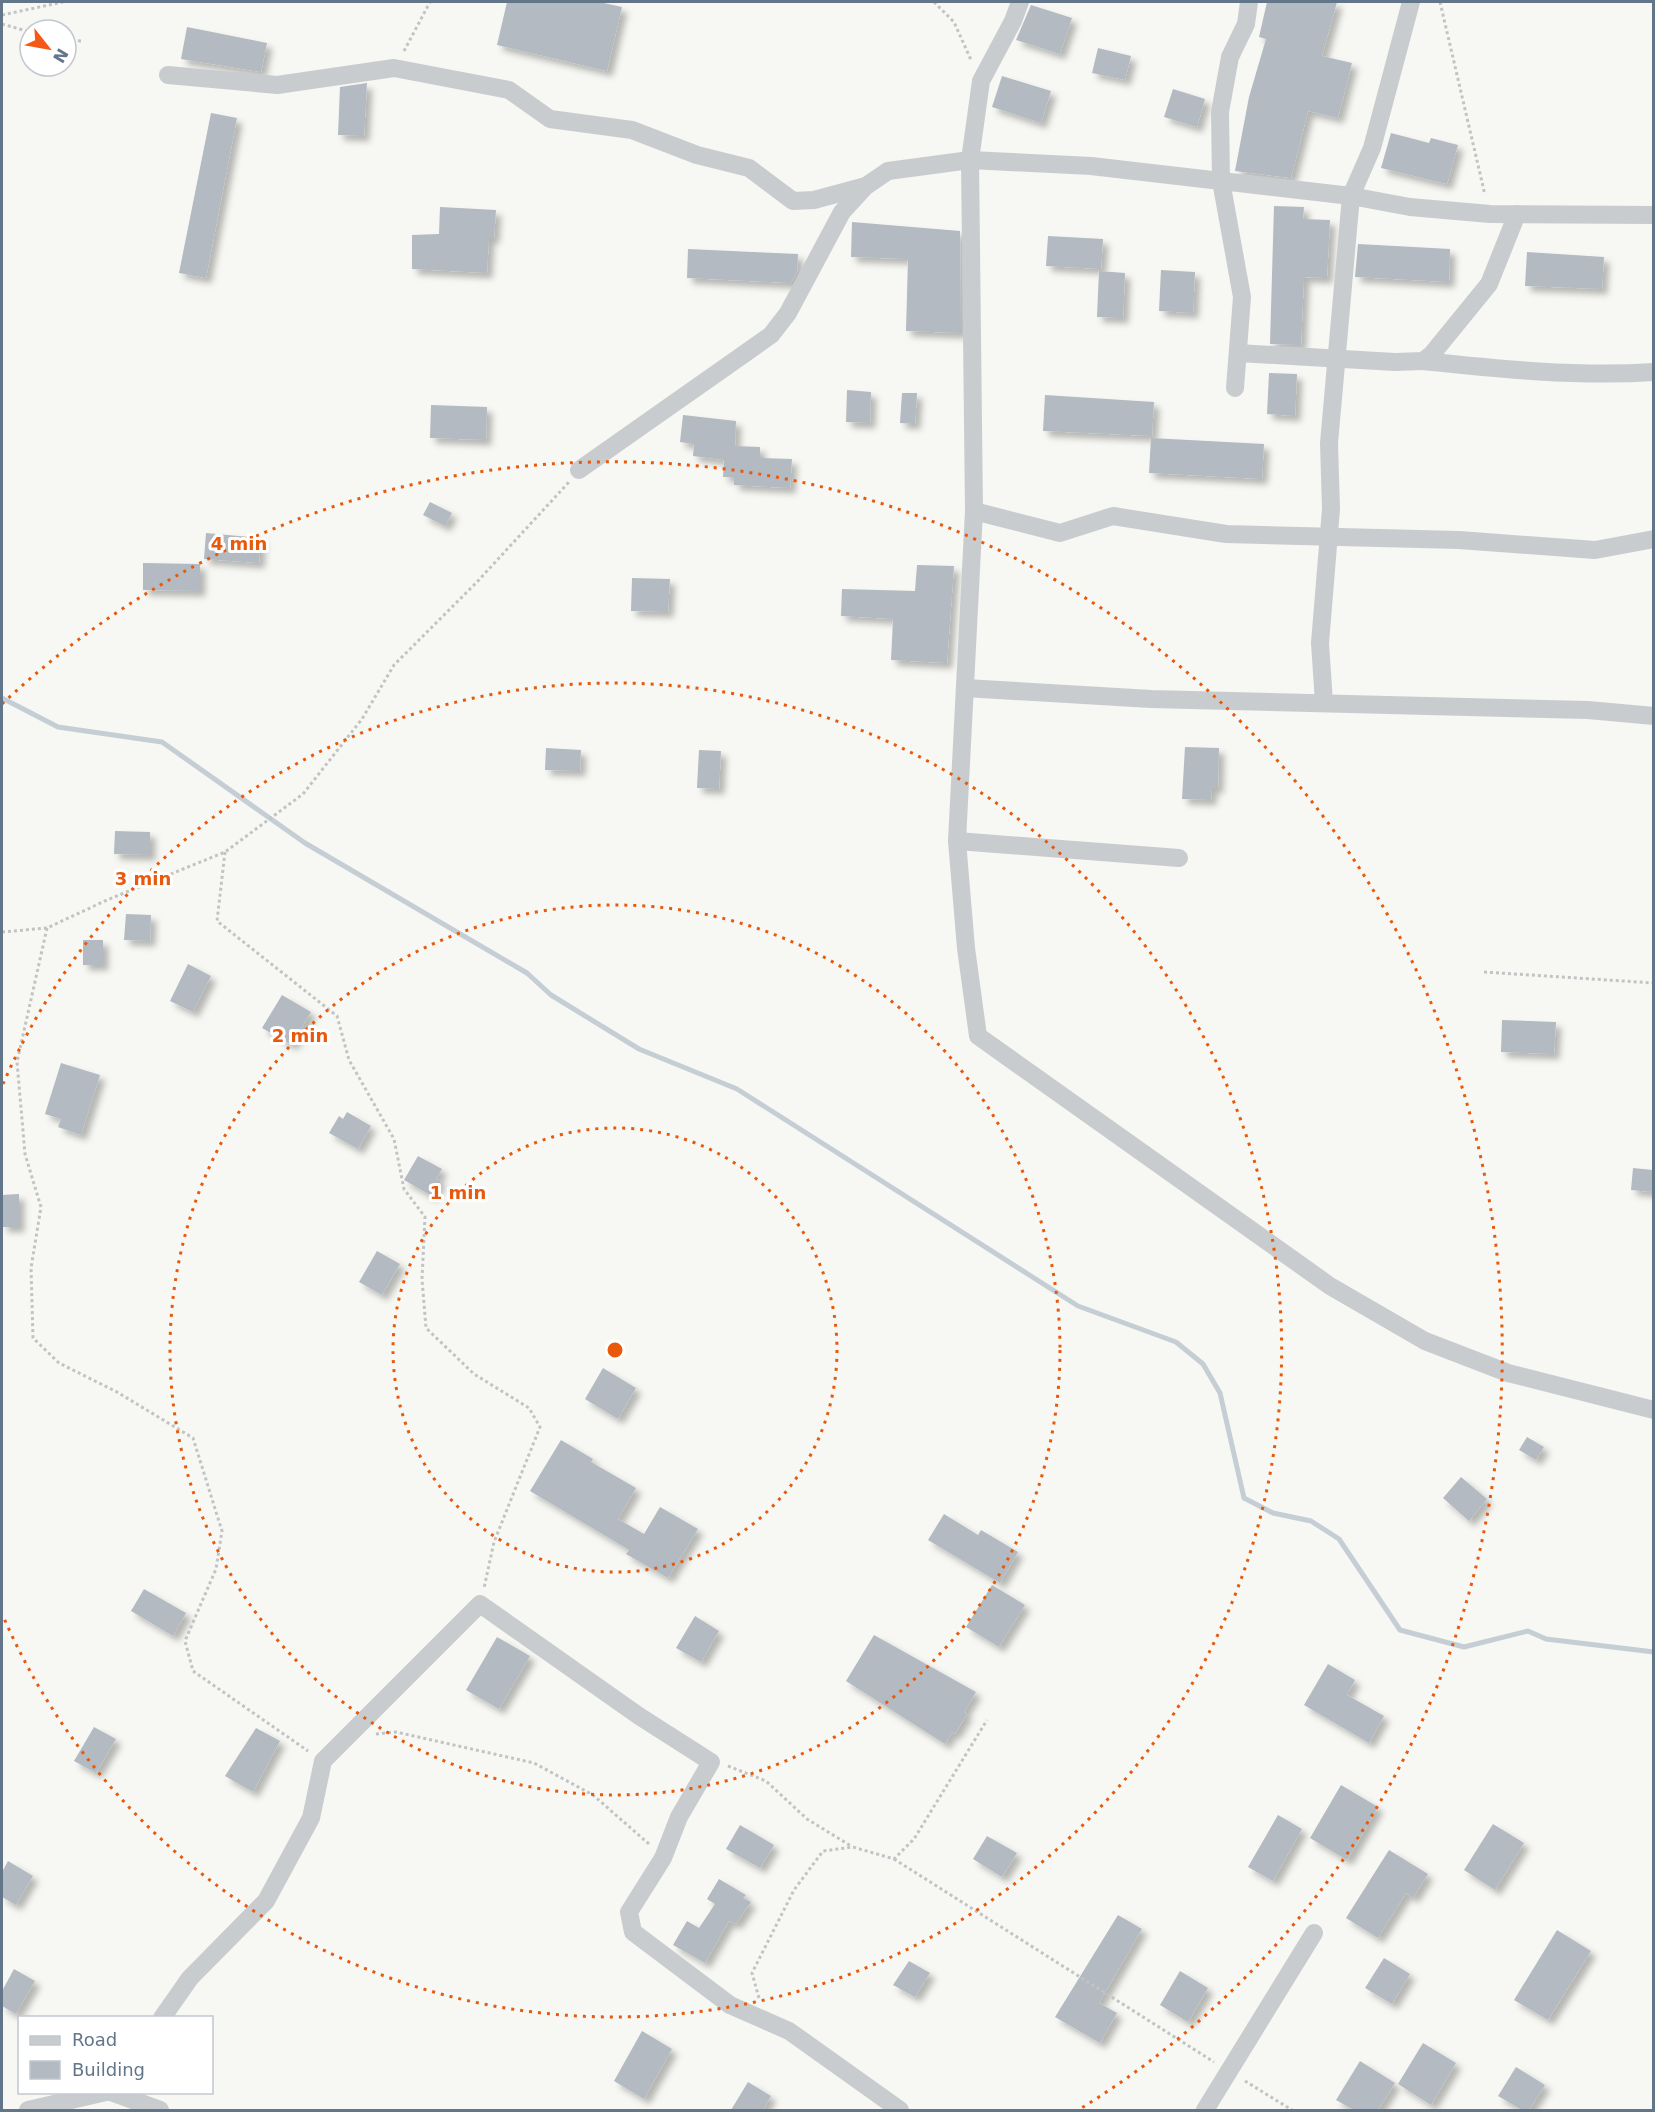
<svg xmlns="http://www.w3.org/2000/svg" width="1655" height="2112" font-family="'DejaVu Sans',sans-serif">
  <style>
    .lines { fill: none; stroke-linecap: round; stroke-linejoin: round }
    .stream { stroke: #c4ced4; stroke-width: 5 }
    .building { fill: #b3bac1; filter: url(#shadow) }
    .path { stroke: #c2c3c5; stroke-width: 3; stroke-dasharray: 3 3; stroke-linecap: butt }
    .street { stroke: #c9cccf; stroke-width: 18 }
    .ring { fill: none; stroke: #e8590c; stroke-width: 3; stroke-dasharray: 3 6 }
    .centre { fill: #e8590c; stroke: #fff; stroke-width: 3 }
    .ring-label { font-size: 18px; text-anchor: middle; font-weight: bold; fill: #e8590c; stroke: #fff; stroke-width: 6; stroke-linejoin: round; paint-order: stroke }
  </style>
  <defs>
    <filter id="shadow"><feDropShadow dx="5.5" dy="5.5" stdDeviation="3" flood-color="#0004"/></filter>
  </defs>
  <rect width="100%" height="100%" fill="#f7f7f3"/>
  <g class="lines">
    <polyline class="stream" points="2,698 58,727 162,742 305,843 527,973 551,995 639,1049 737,1089 1078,1306 1176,1342 1203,1364 1220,1393 1244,1498 1273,1513 1311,1521 1339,1539 1400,1630 1464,1647 1528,1631 1546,1639 1654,1652"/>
  </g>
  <g class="building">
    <polygon points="507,2 599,2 622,7 607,71 497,45"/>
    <polygon points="1267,2 1337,2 1322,56 1352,63 1338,118 1308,111 1291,178 1235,171 1249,97 1266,39 1259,37"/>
    <polygon points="1031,5 1072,18 1060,54 1016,40"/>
    <polygon points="187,27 267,43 261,72 181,59"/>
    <polygon points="1098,48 1131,56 1125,80 1092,73"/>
    <polygon points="1002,76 1051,91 1041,123 992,107"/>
    <polygon points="367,83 364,136 338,135 340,87"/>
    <polygon points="1173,89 1205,99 1197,127 1164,117"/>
    <polygon points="211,113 237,118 206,278 179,273"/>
    <polygon points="1391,133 1429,143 1431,138 1458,145 1447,184 1381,168"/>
    <polygon points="1274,206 1304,207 1303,219 1330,220 1327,278 1304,277 1301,345 1270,344"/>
    <polygon points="440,207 496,210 494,238 489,238 487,273 412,269 412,235 439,234"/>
    <polygon points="852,222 960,231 961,333 906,331 908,259 851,257"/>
    <polygon points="1048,236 1103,239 1101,269 1046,266"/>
    <polygon points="1358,244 1450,249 1449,282 1355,277"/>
    <polygon points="688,249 798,254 797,272 791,283 687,278"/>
    <polygon points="1527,252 1604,257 1602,289 1525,286"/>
    <polygon points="1161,270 1195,272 1193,313 1159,311"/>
    <polygon points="1099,271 1125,273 1123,318 1097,317"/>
    <polygon points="1269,373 1297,374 1295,416 1267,414"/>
    <polygon points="847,390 871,392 870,423 846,422"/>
    <polygon points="902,393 917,393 915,424 900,423"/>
    <polygon points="1045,395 1154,402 1152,436 1043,431"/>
    <polygon points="431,405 487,407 486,440 430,438"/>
    <polygon points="683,415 736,421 735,446 760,447 760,458 792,459 790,488 734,485 734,477 723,477 724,460 693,456 694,444 680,442"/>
    <polygon points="1151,438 1264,444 1262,479 1149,473"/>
    <polygon points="430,502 452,513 445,526 423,515"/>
    <polygon points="206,533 261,538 259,563 204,559"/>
    <polygon points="143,563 200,564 200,591 143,590"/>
    <polygon points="917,565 954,566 947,663 891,660 893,619 841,616 842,589 915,591"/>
    <polygon points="632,578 670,579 668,612 631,611"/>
    <polygon points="1185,747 1219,748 1218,788 1212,788 1211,800 1182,799"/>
    <polygon points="546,748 581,750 580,771 545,770"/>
    <polygon points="699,750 721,751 719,789 697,788"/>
    <polygon points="115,831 150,832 150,855 114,854"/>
    <polygon points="126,914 151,915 150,941 124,940"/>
    <rect x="83" y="940" width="20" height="25"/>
    <polygon points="188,964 211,976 193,1012 170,1001"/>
    <polygon points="282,995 311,1012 292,1045 262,1028"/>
    <polygon points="1502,1020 1556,1022 1554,1054 1501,1052"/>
    <polygon points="61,1063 100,1075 81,1135 58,1127 61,1119 45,1114"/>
    <polygon points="347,1112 371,1126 358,1149 329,1133 339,1116 343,1119"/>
    <polygon points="418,1156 442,1169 436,1179 441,1181 432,1196 404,1180"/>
    <polygon points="1633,1168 1653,1170 1653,1192 1631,1190"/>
    <polygon points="19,1194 19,1227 2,1227 2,1195"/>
    <polygon points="377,1251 400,1264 382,1295 359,1282"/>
    <polygon points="603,1368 636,1388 618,1419 585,1399"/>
    <polygon points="1527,1437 1544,1447 1536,1460 1519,1450"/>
    <polygon points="561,1440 593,1459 591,1462 636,1488 618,1519 644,1534 660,1507 698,1529 668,1578 626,1554 629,1550 530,1491"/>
    <polygon points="1461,1477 1487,1499 1469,1521 1443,1498"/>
    <polygon points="944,1514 978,1535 981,1530 1018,1552 1000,1583 928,1540"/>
    <polygon points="992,1585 1025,1605 999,1647 966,1627"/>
    <polygon points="144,1589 186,1613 173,1636 131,1611"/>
    <polygon points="695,1616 719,1631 701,1662 676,1648"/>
    <polygon points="874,1635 976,1692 964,1712 967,1714 955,1734 952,1732 945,1744 846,1681"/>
    <polygon points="497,1637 530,1656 499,1709 466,1690"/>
    <polygon points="1328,1664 1355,1680 1347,1695 1384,1716 1369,1743 1304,1705"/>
    <polygon points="94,1727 116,1739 96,1773 74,1761"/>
    <polygon points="256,1728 280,1741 253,1792 225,1776"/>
    <polygon points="1341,1785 1378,1807 1347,1860 1310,1838"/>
    <polygon points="1278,1815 1302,1829 1273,1881 1248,1867"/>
    <polygon points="1493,1824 1524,1843 1495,1890 1464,1870"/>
    <polygon points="740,1825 774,1845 760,1868 726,1849"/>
    <polygon points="987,1836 1017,1853 1002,1877 973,1859"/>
    <polygon points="1389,1850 1428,1874 1413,1898 1406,1893 1378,1938 1346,1918"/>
    <polygon points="8,1861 33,1876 16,1905 2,1897 2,1872"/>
    <polygon points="719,1879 746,1895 743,1898 751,1902 736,1924 729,1921 705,1963 673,1945 687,1921 699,1928 715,1904 707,1899"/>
    <polygon points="1118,1915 1142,1929 1099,2003 1117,2013 1100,2043 1055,2017"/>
    <polygon points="1557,1930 1591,1951 1548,2020 1514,2000"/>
    <polygon points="1384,1958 1410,1974 1392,2004 1365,1988"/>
    <polygon points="909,1961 930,1973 915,1997 893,1985"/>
    <polygon points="14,1969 35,1981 16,2014 2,2006 2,1991"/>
    <polygon points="1180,1971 1208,1988 1188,2022 1160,2005"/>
    <polygon points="642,2031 672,2049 644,2099 614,2081"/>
    <polygon points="1423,2043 1456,2063 1431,2105 1398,2084"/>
    <polygon points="1360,2061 1395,2083 1378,2110 1354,2110 1336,2100"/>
    <polygon points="1516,2067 1545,2085 1529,2110 1522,2110 1498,2096"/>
    <polygon points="748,2082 771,2096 763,2110 731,2110"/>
  </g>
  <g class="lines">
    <g class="path">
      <polyline points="934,2 954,22 971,60"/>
      <polyline points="1440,2 1485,195"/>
      <polyline points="2,15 63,2"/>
      <polyline points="2,24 30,32"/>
      <polyline points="66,40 82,41"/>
      <polyline points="404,51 430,2"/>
      <polyline points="225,852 217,921 337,1016 349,1060 394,1139 404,1189 425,1217 422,1279 426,1328 474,1374 529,1408 540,1427 494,1542 484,1588"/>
      <polyline points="47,928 17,1062 25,1154 41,1207 31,1268 33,1338 59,1363 117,1392 193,1438 222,1531 216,1569 185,1641 193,1671 308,1751"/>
      <polyline points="2,932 47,928 107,900 225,852 303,794 362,719 394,665 476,583 569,482"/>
      <polyline points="1484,972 1654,983"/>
      <polyline points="376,1734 396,1732 534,1763 593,1795 649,1844"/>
      <polyline points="728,1766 766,1781 807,1819 851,1846"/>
      <polyline points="894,1859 1214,2062"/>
      <polyline points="759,1998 752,1973 794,1890 823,1851 853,1847 894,1859 914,1839 987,1720"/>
      <polyline points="1245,2081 1292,2110"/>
    </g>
    <g class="street">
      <polyline points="1020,2 1013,21 981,81 970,160 974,511 957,841 966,948 978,1036 1330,1286 1425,1341 1508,1373 1654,1410"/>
      <polyline points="168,75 277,85 394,68 509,90 550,119 632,130 697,155 749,168 793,201 814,200 866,186"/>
      <polyline points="1238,353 1395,362 1423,361 1432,354 1489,284 1517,214"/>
      <path d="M 1423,361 C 1500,369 1576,377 1654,372"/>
      <polyline points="1235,388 1242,297 1221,181 1220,112 1230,57 1246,24 1249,2"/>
      <polyline points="579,470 771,335 788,313 842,212 866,186 888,171 970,160 1091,166 1351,196 1410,207 1490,214 1654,215"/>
      <polyline points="974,511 1060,533 1113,516 1226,534 1459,540 1595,550 1654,539"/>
      <polyline points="965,688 1151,699 1588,710 1654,716"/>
      <polyline points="1324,703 1320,643 1331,509 1329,443 1351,196 1372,148 1411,2"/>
      <polyline points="957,841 1179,858"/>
      <polyline points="162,2018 190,1978 266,1901 311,1818 323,1761 480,1604 639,1716 711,1762 679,1817 663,1858 629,1912 633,1932 730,2005 789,2031 900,2110"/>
      <polyline points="111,2092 160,2110"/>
      <polyline points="28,2110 106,2092"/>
      <polyline points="1205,2110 1314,1933"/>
    </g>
  </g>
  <g class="ring">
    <circle cx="615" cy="1350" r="222"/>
    <circle cx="615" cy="1350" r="445"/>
    <path d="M3 1084A667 667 0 1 1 3 1616"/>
    <path d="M2 704A890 890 0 1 1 1080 2109"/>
  </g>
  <circle cx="615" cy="1350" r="9" class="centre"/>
  <g class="ring-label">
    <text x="239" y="550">4 min</text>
    <text x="143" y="885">3 min</text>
    <text x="300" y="1042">2 min</text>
    <text x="458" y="1199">1 min</text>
  </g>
  <rect width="1655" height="2112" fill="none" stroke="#637588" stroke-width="6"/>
  <rect x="18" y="2016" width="195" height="78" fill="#ffffff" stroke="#c1c8cf" stroke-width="1.5"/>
  <rect x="30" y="2036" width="30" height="9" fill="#c9cccf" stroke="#c1c8cf" stroke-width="1.5"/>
  <text x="72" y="2046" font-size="18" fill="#637588">Road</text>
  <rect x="30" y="2061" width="30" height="18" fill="#b3bac1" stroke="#c1c8cf" stroke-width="1.5"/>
  <text x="72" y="2076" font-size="18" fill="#637588">Building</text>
  <g transform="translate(48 48) rotate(121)"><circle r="28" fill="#ffffff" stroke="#c1c8cf" stroke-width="1.5"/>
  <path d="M0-4.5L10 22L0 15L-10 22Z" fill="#f55916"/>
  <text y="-9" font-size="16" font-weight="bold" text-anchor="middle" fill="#637588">N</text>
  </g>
</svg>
